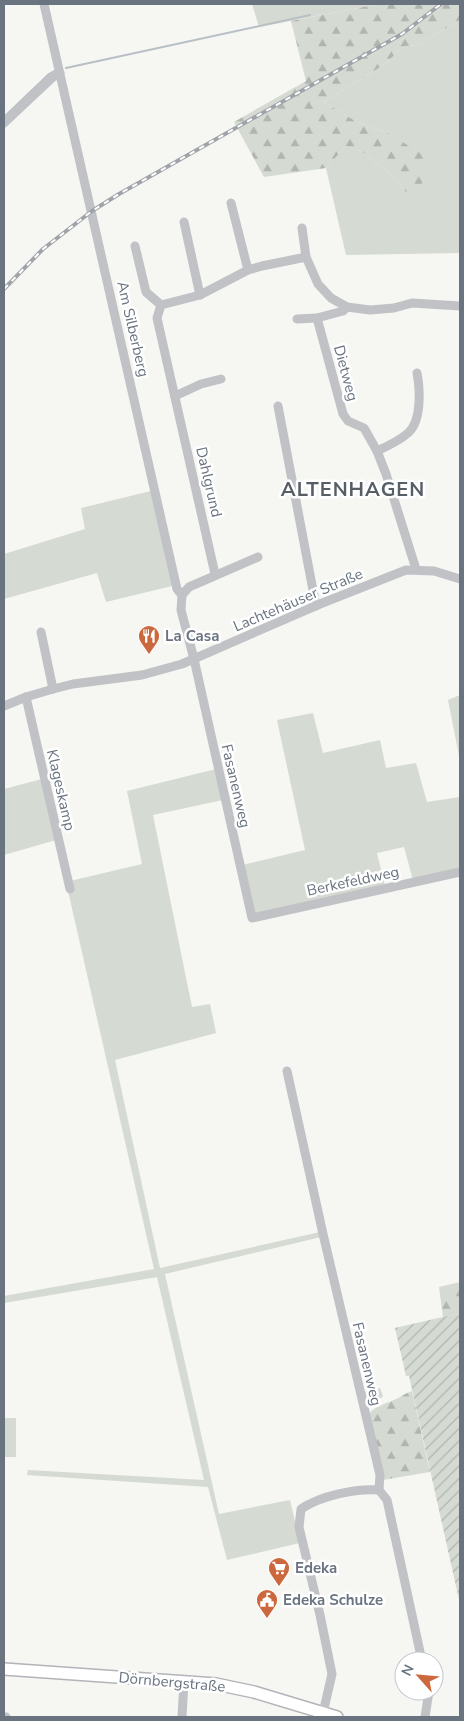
<svg xmlns="http://www.w3.org/2000/svg" width="464" height="1721" font-family="'Nunito Sans',sans-serif">
  <style>
    .green { fill: #d5dad3 }
    .forest { fill: url(#forest-firs) }
    .garden { fill: url(#garden-furrows) }
    .lines { fill: none; stroke-linecap: round; stroke-linejoin: round }
    .stream { stroke: #b8c0c5; stroke-width: 2 }
    .major-casing { stroke: #b1b4b8; stroke-width: 14 }
    .minor { stroke: #c0c2c6; stroke-width: 9 }
    .major { stroke: #fff; stroke-width: 11 }
    .rail-casing { stroke: #a0a4a9; stroke-width: 4 }
    .rail { stroke: #fff; stroke-width: 2; stroke-dasharray: 5.5; stroke-linecap: butt }
    .labels { text-anchor: middle; stroke-width: 5; stroke-linejoin: round; paint-order: stroke }
    .street-label { font-size: 15px; fill: #697480; stroke: #fff }
    .poi-label { font-size: 15px; font-weight: bold; fill: #697480; stroke: #fff; text-anchor: start }
    .district-label { font-size: 20px; font-weight: bold; letter-spacing: 1px; fill: #565e66; stroke: #fff }
  </style>
  <defs>
    <pattern id="forest-firs" width="22" height="20" patternUnits="userSpaceOnUse" patternTransform="scale(1.25)"><rect width="22" height="20" fill="#d5dad3"/><path d="M5 1l3.5 6h-7zM16 11l3.5 6h-7z" fill="#b1b5b0"/></pattern>
    <pattern id="garden-furrows" width="10" height="10" patternUnits="userSpaceOnUse" patternTransform="scale(1.25)"><rect width="10" height="10" fill="#d5dad3"/><path d="M-1 1l2-2M0 10L10 0M9 11l2-2" fill="none" stroke="#b1b5b0"/></pattern>
  </defs>
  <rect width="100%" height="100%" fill="#f6f6f3"/>
  <g class="green">
    <polygon points="252,4 379,4 259,27"/>
    <polygon points="460,20 460,253 346,255 326,168 346,146 364,153 389,173 406,192 390,134 357,122 324,102 382,66 405,46 418,45"/>
    <polygon points="151,491 172,586 106,602 97,573 4,599 4,554 85,529 81,508"/>
    <polygon points="460,695 460,761 448,700"/>
    <polygon points="313,713 323,753 380,740 386,768 416,763 427,802 460,797 460,869 413,880 404,847 377,853 385,886 254,914 243,865 305,850 277,720"/>
    <polygon points="216,769 223,800 153,815 192,1007 210,1004 216,1033 115,1060 160,1268 320,1232 321,1237 165,1274 219,1514 290,1500 300,1543 227,1560 208,1487 27,1475 28,1470 204,1480 157,1277 4,1303 4,1296 154,1269 66,882 142,864 127,791"/>
    <polygon points="42,779 56,840 4,855 4,789"/>
    <polygon points="380,1388 383,1396 379,1400 368,1406 364,1392"/>
    <rect x="4" y="1418" width="12" height="39"/>
  </g>
  <g class="forest">
    <polygon points="379,4 460,4 460,20 418,45 405,46 382,66 324,102 357,122 390,134 426,157 422,184 406,192 389,173 364,153 346,146 326,168 264,177 234,122 306,81 291,21"/>
    <polygon points="460,1282 460,1313 443,1317 439,1287"/>
    <path d="M 412,1391 L 430,1472 L 383,1480 L 369,1414 C 375,1406 385,1404 394,1400 C 400,1398 405,1393 412,1391 Z"/>
  </g>
  <polygon class="garden" points="460,1313 460,1604 409,1376 406,1376 395,1328"/>
  <g class="lines">
    <g class="stream">
      <polyline points="66,68 310,15"/>
      <polyline points="4,117 49,74 56,70"/>
    </g>
    <g class="major-casing">
      <polyline id="major" points="4,1669 216,1684 254,1692 337,1717"/>
    </g>
    <g class="minor">
      <polyline points="44,4 177,589 182,595 181,610 194,659 252,918 460,872"/>
      <polyline points="4,123 53,77 60,73"/>
      <polyline points="231,203 248,270"/>
      <polyline points="184,222 200,295"/>
      <polyline points="302,228 306,257"/>
      <polyline points="135,246 146,292 161,305"/>
      <polyline points="161,305 200,295 248,270 262,266 306,257 318,284 331,298 347,307 370,310 394,308 412,303 460,306"/>
      <polyline points="161,305 157,318 215,574"/>
      <polyline points="347,307 343,311 317,318 343,414 348,421 364,428 377,451 386,474 416,569"/>
      <polyline points="297,319 317,318"/>
      <polyline points="175,396 201,384 221,379"/>
      <polyline points="278,406 316,606"/>
      <path d="M 377,451 C 388,446 399,441 408,433 C 422,421 420,389 417,373"/>
      <polyline points="182,595 189,587 258,557"/>
      <polyline points="41,632 53,689"/>
      <polyline points="26,697 70,889"/>
      <polyline points="4,706 26,697 53,689 73,684 142,675 182,664 320,604 406,570 434,571 460,579"/>
      <polyline points="287,1071 323,1234 380,1475 379,1490 387,1500 422,1661"/>
      <path d="M 323,1713 L 332,1674 L 320,1615 L 299,1527 L 301,1509 C 320,1496 356,1488 379,1490"/>
      <polyline points="4,1717 6,1717"/>
      <polyline points="182,1717 184,1681"/>
      <polyline points="425,1717 429,1691"/>
    </g>
    <use href="#major" class="major"/>
    <g class="rail-casing">
      <polyline id="rail" points="4,289 43,249 92,211 119,194 402,34 441,4"/>
    </g>
    <use href="#rail" class="rail"/>
  </g>
  <defs>
    <g id="restaurant-pin" transform="scale(1.125)"><path d="M0 17L-7.5 6A9.5 9.5 0 1 1 7.5 6Z" fill="#cc683d" stroke="#fff"/><path d="M-5-6h1v4h1v-4h1v4h1v-4h1v5L-1.5 .5V6h-2V.5L-5-1ZM5-6V6H3V1.5H1.5Q1.5-4 5-6Z" fill="#fff"/></g>
    <g id="supermarket-pin" transform="scale(1.125)"><path d="M0 17L-7.5 6A9.5 9.5 0 1 1 7.5 6Z" fill="#cc683d" stroke="#fff"/><path d="M-6-5.5h2.5l.6 2H6L4.5 2H-2.5L-4.4-4H-6ZM-1.5 3.2a1.3 1.3 0 1 0 .1 0ZM3 3.2a1.3 1.3 0 1 0 .1 0Z" fill="#fff"/></g>
    <g id="civic-pin" transform="scale(1.125)"><path d="M0 17L-7.5 6A9.5 9.5 0 1 1 7.5 6Z" fill="#cc683d" stroke="#fff"/><path d="M-.6-6.5H3V-4.5H.6V-3L4-1V1h2V6H-6V1h2V-1L-.6-3ZM-1.2 2.5V6h2.4V2.5Z" fill="#fff"/></g>
  </defs>
  <g fill-rule="evenodd">
    <use href="#restaurant-pin" x="149" y="636"/>
    <use href="#supermarket-pin" x="279" y="1568"/>
    <use href="#civic-pin" x="267" y="1600"/>
  </g>
  <g class="labels">
    <g class="street-label">
      <text transform="translate(133 329) rotate(77)" y="5">Am Silberberg</text>
      <text transform="translate(346 373) rotate(75)" y="5">Dietweg</text>
      <text transform="translate(209 482) rotate(77)" y="5">Dahlgrund</text>
      <text transform="translate(298 600) rotate(-23)" y="5">Lachtehäuser Straße</text>
      <text transform="translate(236 786) rotate(77)" y="5">Fasanenweg</text>
      <text transform="translate(61 790) rotate(77)" y="5">Klageskamp</text>
      <text transform="translate(353 881) rotate(-12)" y="5">Berkefeldweg</text>
      <text transform="translate(367 1364) rotate(77)" y="5">Fasanenweg</text>
      <text transform="translate(172 1682) rotate(5)" y="5">Dörnbergstraße</text>
    </g>
    <g class="poi-label">
      <text x="165" y="641">La Casa</text>
      <text x="295" y="1573">Edeka</text>
      <text x="283" y="1605">Edeka Schulze</text>
    </g>
    <g class="district-label">
      <text x="353" y="496">ALTENHAGEN</text>
    </g>
  </g>
  <rect width="464" height="1721" fill="none" stroke="#697480" stroke-width="10"/>
  <g transform="translate(419 1676) rotate(297)"><circle r="24" fill="#ffffff" stroke="#c3c7cc"/>
  <path d="M0-4L9 19L0 12L-9 19Z" fill="#cc683d"/>
  <text y="-8" font-size="14" font-weight="bold" text-anchor="middle" fill="#697480">N</text>
  </g>
</svg>
